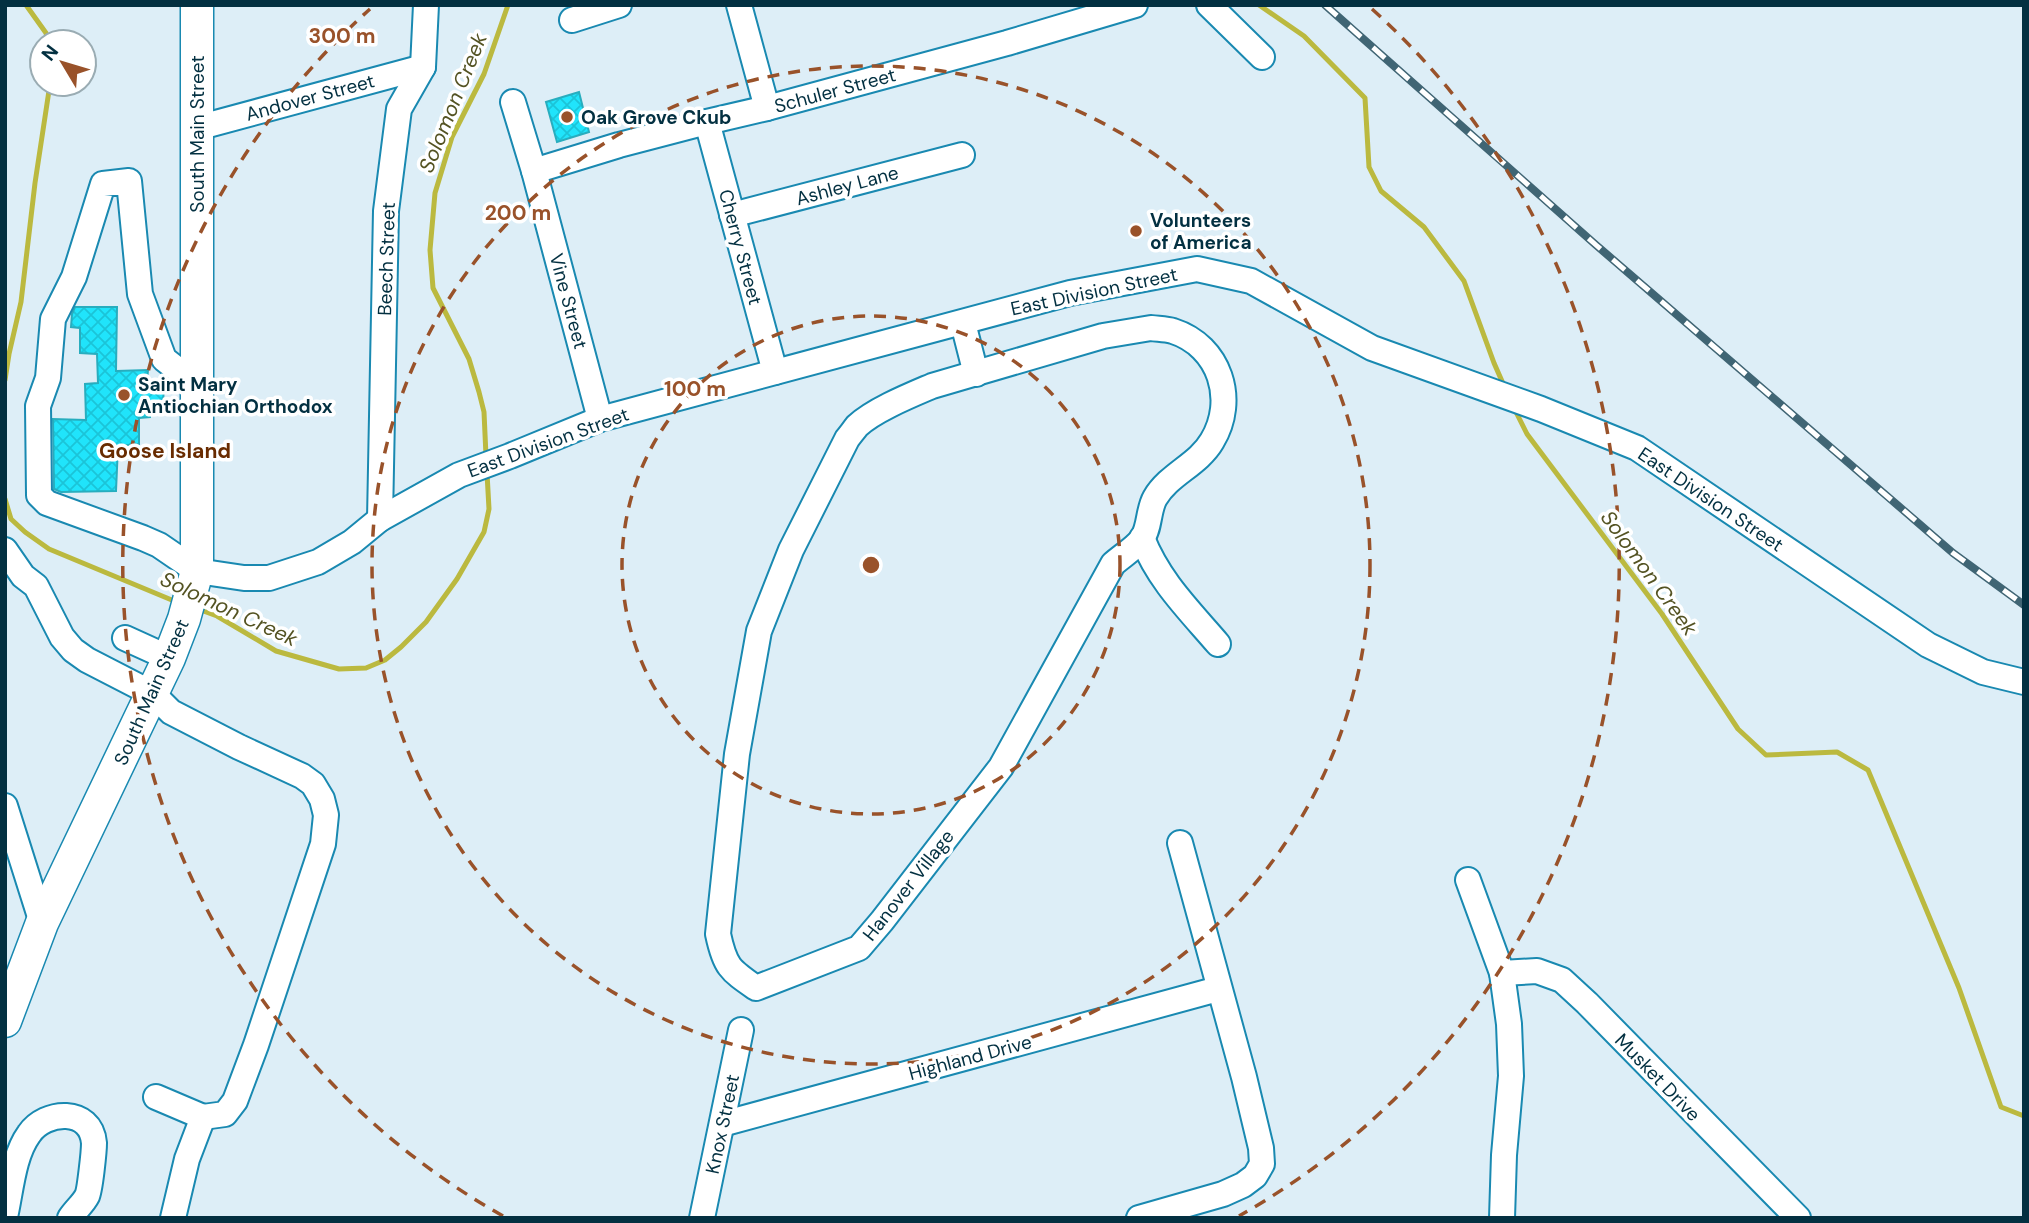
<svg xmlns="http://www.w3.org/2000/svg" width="2029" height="1223" font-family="'DM Sans',sans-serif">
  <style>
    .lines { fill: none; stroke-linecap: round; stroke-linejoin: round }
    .stream { stroke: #bbb93f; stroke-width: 5 }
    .building { fill: url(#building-cross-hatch); stroke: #28adbe; stroke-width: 2 }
    .minor-casing { stroke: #1989b1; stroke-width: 28 }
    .major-casing { stroke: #1989b1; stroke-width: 35 }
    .minor { stroke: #fff; stroke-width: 24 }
    .major { stroke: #fff; stroke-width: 32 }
    .rail-casing { stroke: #406574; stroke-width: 8 }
    .rail { stroke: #fff; stroke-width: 5; stroke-dasharray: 16; stroke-linecap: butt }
    .ring { fill: none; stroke: #99522a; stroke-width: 3.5; stroke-dasharray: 12 9 }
    .poi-dot { fill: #99522a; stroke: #fff; stroke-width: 2.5 }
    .labels { text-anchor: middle; stroke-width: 7; stroke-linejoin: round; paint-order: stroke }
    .street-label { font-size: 19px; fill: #033041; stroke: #fff }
    .poi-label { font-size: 19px; font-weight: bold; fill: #033041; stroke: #fff; text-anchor: start }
    .water-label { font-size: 21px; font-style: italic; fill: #545323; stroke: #fff }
    .neighbourhood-label { font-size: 21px; font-weight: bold; fill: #682b00; stroke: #fff }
    .centre { fill: #99522a; stroke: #fff; stroke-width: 3.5 }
    .ring-label { font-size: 21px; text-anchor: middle; font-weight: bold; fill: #99522a; stroke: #fff; stroke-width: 7; stroke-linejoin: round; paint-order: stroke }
  </style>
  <defs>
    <pattern id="building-cross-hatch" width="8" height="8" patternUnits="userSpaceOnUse" patternTransform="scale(1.75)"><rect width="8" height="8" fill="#20e4fb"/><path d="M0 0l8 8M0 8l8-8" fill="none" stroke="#1bc4d8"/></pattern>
  </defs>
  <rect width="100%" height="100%" fill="#ddeef7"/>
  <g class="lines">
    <g class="stream">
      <polyline points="26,5 46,33 48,42"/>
      <polyline points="1259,5 1304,36 1365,98 1369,167 1381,191 1424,227 1464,281 1494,363 1505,388"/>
      <polyline points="5,380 9,354 21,302 35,183 50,84"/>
      <polyline points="1515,410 1527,434 1662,614 1738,729 1766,755 1837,752 1868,770 1959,988 2001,1107 2024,1116"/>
      <polyline points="486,456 484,412 479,392 469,359 433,288 430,250 435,193 452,137 484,74 508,5"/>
      <polyline points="5,499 11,519 25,532 49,549 179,603"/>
      <polyline points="198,609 217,616 276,651 339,669 366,668 385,660 401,647 426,622 457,579 484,532 489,509 487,473"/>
    </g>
  </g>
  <g class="building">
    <polygon points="579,92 589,132 557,142 546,102"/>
    <polygon points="75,307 117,307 116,371 148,370 147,381 164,381 163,407 150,408 150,417 139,418 139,444 118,446 116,491 61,492 54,489 53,419 86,420 85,384 98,383 97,354 80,353 80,328 71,327 72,314"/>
  </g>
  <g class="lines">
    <g class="minor-casing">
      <g id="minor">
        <polyline points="739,5 767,108"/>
        <polyline points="1209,5 1262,57"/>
        <polyline points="572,20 619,5"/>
        <polyline points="513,102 534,171 600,419"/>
        <polyline points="707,122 775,372"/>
        <polyline points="197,128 423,67"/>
        <polyline points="534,171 619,145 707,122 767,108 1007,43 1135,5"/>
        <polyline points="732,215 962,155"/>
        <polyline points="963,323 976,374"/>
        <path d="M 1151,328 C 1158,329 1166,329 1173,331 C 1220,346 1237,400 1212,441 C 1198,465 1169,474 1155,498 C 1148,510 1150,528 1142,539 C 1135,548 1122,556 1113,564 L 1001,767 L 882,921 L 859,948 L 756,988 C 730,970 725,967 718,934 L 737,754 L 759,631 L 791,550 L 847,439 C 850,435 854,430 857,426 C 874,410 911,395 932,386 L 1103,336 Z"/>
        <polyline points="197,385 164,359 140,294 129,181 103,184 74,277 53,319 48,378 38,406 39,495 47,503 143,538 159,545 197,571 244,578 269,578 318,562 352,542 380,519 459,475 510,456 600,419 1070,293 1197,269 1251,281 1372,348 1541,409 1637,448 1928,645 1983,672 2024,682"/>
        <polyline points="380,519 386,211 399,109 423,67 426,5"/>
        <path d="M 1142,538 C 1159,581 1188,609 1218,644"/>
        <polyline points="5,550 23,576 36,586 62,637 73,650 87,660 153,694 171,712 239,747 302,776 313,784 322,799 326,815 323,844 256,1045 235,1101 225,1114 203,1117"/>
        <polyline points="125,638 169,658"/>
        <polyline points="5,806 42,923"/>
        <polyline points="1468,880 1502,973 1509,1024 1511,1076 1504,1155 1502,1218"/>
        <polyline points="1502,973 1537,971 1562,980 1587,1003 1798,1218"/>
        <polyline points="156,1097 203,1117 187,1159 173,1218"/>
        <polyline points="722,1124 1218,989"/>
        <path d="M 5,1217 C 11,1191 13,1156 29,1134 C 45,1110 91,1107 94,1143 C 94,1151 90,1190 87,1196 C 83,1204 75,1210 70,1218"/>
        <polyline points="702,1218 741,1030"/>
        <polyline points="1139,1218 1223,1194 1243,1185 1255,1176 1262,1164 1261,1148 1244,1077 1180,843"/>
      </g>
    </g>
    <g class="major-casing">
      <polyline id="major" points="5,1021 42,923 169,658 184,619 197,571 197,5"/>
    </g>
    <use href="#minor" class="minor"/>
    <use href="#major" class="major"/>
    <g class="rail-casing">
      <polyline id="rail" points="1325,5 1596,245 1953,553 2024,605"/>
    </g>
    <use href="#rail" class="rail"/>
  </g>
  <g class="ring">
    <circle cx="871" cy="565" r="249"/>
    <circle cx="871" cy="565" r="499"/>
    <path d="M503 1216A748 748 0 0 1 370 9M1372 9A748 748 0 0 1 1239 1216"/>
  </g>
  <g class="poi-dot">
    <circle cx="567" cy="117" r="7"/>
    <circle cx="1136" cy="231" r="7"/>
    <circle cx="124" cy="395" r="7"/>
  </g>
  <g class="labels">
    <g class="street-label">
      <text transform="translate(835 90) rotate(-15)" y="7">Schuler Street</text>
      <text transform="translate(310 97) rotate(-15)" y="7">Andover Street</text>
      <text transform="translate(197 134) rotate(-90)" y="7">South Main Street</text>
      <text transform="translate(847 185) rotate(-15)" y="7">Ashley Lane</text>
      <text transform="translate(741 247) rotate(75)" y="7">Cherry Street</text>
      <text transform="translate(386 259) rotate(-88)" y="7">Beech Street</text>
      <text transform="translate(1094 291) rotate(-12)" y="7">East Division Street</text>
      <text transform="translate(569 301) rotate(75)" y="7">Vine Street</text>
      <text transform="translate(548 442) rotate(-20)" y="7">East Division Street</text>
      <text transform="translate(1711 499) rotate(34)" y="7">East Division Street</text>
      <text transform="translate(151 692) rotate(-66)" y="7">South Main Street</text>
      <text transform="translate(908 885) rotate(-52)" y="7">Hanover Village</text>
      <text transform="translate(970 1057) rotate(-15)" y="7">Highland Drive</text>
      <text transform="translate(1658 1077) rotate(46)" y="7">Musket Drive</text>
      <text transform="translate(722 1124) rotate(-78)" y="7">Knox Street</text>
    </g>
    <g class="poi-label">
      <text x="581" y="124">Oak Grove Ckub</text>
      <text x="1150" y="227">Volunteers<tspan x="1150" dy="22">of America</tspan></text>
      <text x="138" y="391">Saint Mary<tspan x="138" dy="22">Antiochian Orthodox</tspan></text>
    </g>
    <g class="water-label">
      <text transform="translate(453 103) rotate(-68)" y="7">Solomon Creek</text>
      <text transform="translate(1649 573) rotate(54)" y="7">Solomon Creek</text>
      <text transform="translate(229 609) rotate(25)" y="7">Solomon Creek</text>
    </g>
    <g class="neighbourhood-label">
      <text x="165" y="458">Goose Island</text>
    </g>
  </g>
  <circle cx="871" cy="565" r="10" class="centre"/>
  <g class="ring-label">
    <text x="342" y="43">300 m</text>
    <text x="518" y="220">200 m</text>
    <text x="695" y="396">100 m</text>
  </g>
  <rect width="2029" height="1223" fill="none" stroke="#033041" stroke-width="14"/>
  <g transform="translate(63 63) rotate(308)"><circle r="33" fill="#ffffff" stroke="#9aacb3" stroke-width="2"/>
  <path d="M0-5L12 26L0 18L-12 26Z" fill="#99522a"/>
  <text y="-10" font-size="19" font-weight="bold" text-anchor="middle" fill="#033041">N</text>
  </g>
</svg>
